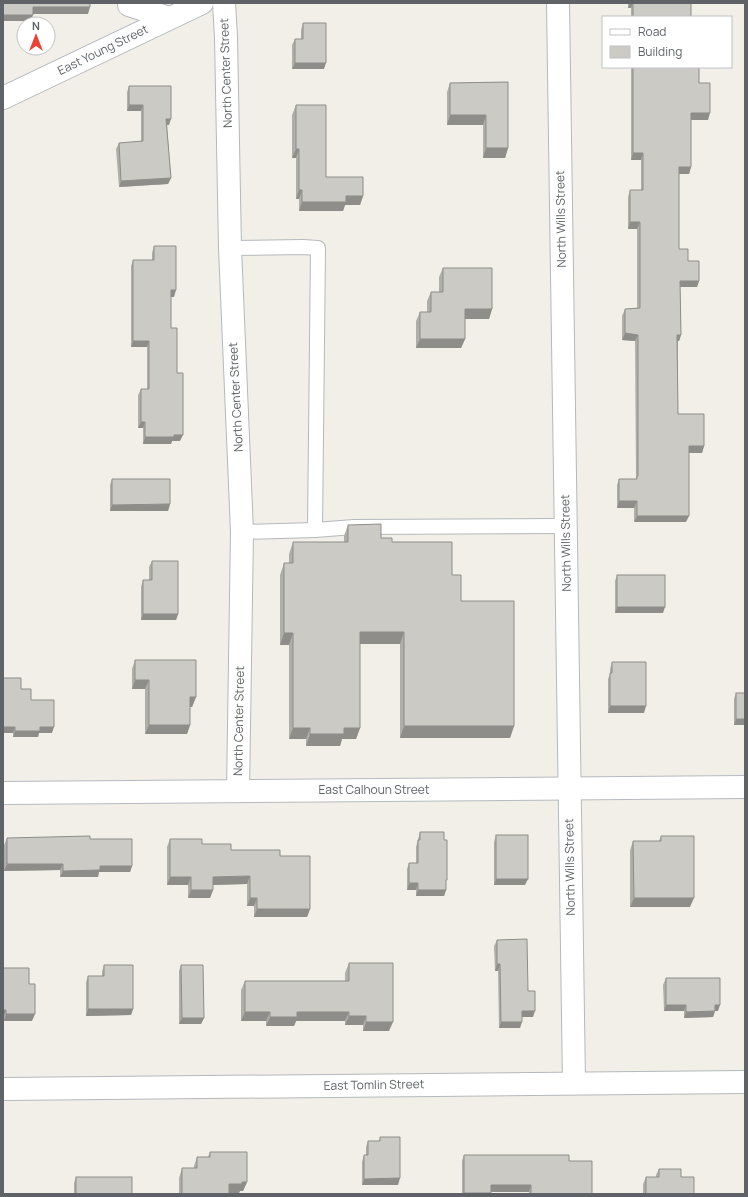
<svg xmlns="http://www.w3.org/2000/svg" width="748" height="1197" font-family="Manrope,sans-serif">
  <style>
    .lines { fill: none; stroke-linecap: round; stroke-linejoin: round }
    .lane-casing { stroke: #b5b8bc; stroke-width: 16 }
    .street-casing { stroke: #b5b8bc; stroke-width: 24 }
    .secondary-casing { stroke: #b6babf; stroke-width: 24 }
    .lane { stroke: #fff; stroke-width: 14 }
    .street { stroke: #fff; stroke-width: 22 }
    .secondary { stroke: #fff; stroke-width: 22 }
    .wall { fill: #afaea9 }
    .shaded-wall { fill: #8f8d8a }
    .building { fill: #cccac5; stroke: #8f8d8a }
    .labels { text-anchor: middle; stroke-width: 3.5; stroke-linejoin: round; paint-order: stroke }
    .street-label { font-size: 12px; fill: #5f6368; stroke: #fff }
  </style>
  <rect width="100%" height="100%" fill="#f1efe8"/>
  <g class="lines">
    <g class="lane-casing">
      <g id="lane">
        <polyline points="230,248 303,247 318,248 315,530"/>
        <polyline points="242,532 315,530 354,527 566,526"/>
      </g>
    </g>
    <g class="street-casing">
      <g id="street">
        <polyline points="129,3 129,5 169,18"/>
        <polyline points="224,3 226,37 230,248 242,532 238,791"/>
        <polyline points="558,3 574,1083"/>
        <polyline points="3,98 202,3"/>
        <polyline points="3,1089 745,1082"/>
      </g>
    </g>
    <g class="secondary-casing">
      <polyline id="secondary" points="3,793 745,787"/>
    </g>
    <use href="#lane" class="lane"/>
    <use href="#street" class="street"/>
    <use href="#secondary" class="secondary"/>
  </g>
  <g class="wall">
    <polygon points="628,3 691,3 691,17 631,17 631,8 628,8"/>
    <polygon points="303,23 324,69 292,69 292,45 295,39 301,39 301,30"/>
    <polygon points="631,67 699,67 699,83 708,120 691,120 691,167 689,174 679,174 679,249 688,261 699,281 697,287 680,287 681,335 679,341 678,341 678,414 704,446 702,453 689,453 686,522 634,522 634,508 617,508 617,485 619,479 636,479 635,341 622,340 622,316 625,309 637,308 637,229 628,229 628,197 630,190 641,190 641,160 631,160"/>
    <polygon points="508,82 508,148 505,158 483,158 483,125 447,125 447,92 450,83"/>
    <polygon points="129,86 169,125 167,125 171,178 168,184 119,187 116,149 119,143 141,141 141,111 127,111 127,92"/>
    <polygon points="296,105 326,177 363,196 360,205 345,205 343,211 299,211 299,199 296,199 296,158 292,158 292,115"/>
    <polygon points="154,246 174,297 171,297 171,328 177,373 180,441 172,441 171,444 143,444 143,428 138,428 138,395 141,389 147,389 147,347 131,347 131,266 133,260 152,260 152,253"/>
    <polygon points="443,268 492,309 489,319 465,319 465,339 461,348 416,348 416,321 420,312 427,312 427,301 431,292 439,292 439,277"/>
    <polygon points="112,479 170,504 168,511 110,511 110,485"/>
    <polygon points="348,525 392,542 452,575 461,601 514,726 510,738 400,738 400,644 360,644 360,728 356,739 342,739 340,746 306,746 306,739 289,739 289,645 280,645 280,575 284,563 289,563 289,554 293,542 344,542 344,536"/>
    <polygon points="152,561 178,614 176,620 141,620 141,587 143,580 149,580 149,567"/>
    <polygon points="617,575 663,613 615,613 615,581"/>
    <polygon points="135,660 196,697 192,707 190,707 190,725 187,734 145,734 145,689 132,689 132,669"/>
    <polygon points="612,662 644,713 608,713 608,679 610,674 610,669"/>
    <polygon points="21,689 31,700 52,733 39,733 38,737 13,737 13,733 3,733"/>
    <polygon points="736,693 745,725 734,725 734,699"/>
    <polygon points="420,832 446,883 446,890 444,896 416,896 416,890 407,890 407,869 409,863 416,863 416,847"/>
    <polygon points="496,835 525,885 494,885 494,842"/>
    <polygon points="661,836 690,907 630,907 630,850 633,841 659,841"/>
    <polygon points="7,838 90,839 132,866 130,872 99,872 98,877 60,877 60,870 4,871 4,845"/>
    <polygon points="170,839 202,844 231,850 280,856 310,909 307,917 254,917 254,906 247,906 247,884 213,885 213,890 210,898 188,898 188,885 167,885 167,847"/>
    <polygon points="497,940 528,991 533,1017 522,1017 520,1028 499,1028 498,971 495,971 494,946"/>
    <polygon points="349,963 389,1031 363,1031 363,1025 345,1025 345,1021 296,1021 294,1026 266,1026 266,1021 241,1021 241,990 245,981 345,981 345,973"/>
    <polygon points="104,965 133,1009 131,1015 86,1016 86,982 88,976 102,976 102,972"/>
    <polygon points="181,965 204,1018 201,1024 179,1024 179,971"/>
    <polygon points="3,968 29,984 32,1021 4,1021"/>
    <polygon points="666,978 718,1011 715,1011 713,1017 684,1018 684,1011 664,1011 663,985"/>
    <polygon points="380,1137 398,1185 362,1185 362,1162 364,1155 366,1155 366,1147 368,1141 379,1141"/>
    <polygon points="210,1152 247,1182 243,1191 240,1191 239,1193 229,1193 229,1194 179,1194 179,1178 182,1168 194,1168 194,1166 197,1157 208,1157"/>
    <polygon points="464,1155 569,1161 592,1194 529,1194 529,1192 491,1192 490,1194 462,1194 462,1161"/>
    <polygon points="659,1169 681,1177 694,1194 643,1194 643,1184 646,1177 656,1177 656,1175"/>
    <polygon points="76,1177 132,1194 74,1194 74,1183"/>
  </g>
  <g class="shaded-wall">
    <polygon points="630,3 633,3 631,8 628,8"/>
    <polygon points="33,7 90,7 88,14 31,14"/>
    <polygon points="3,15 33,15 31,21 3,21"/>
    <polygon points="295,63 326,63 324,69 292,69"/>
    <polygon points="129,105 143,105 141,111 127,111"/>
    <polygon points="691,113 710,113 708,120 689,120"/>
    <polygon points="450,115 486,115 483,125 447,125"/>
    <polygon points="166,119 171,119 169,125 164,125"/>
    <polygon points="486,148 508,148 505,158 483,158"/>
    <polygon points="296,149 299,149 296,158 292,158"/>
    <polygon points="633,153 643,153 641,160 631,160"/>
    <polygon points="679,167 691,167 689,174 676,174"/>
    <polygon points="171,178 168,184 119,187 121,181"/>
    <polygon points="299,190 302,190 299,199 296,199"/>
    <polygon points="346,196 363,196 360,205 345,205 343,211 299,211 302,202"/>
    <polygon points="630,222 640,222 637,229 628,229"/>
    <polygon points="680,281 699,281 697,287 678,287"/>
    <polygon points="171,290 176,290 174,297 168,297"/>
    <polygon points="465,309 492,309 489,319 461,319"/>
    <polygon points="625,333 638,335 635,341 622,340"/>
    <polygon points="677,335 681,335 679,341 675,341"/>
    <polygon points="420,339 465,339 461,348 416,348"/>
    <polygon points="133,341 149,341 147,347 131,347"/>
    <polygon points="141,422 145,422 143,428 138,428"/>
    <polygon points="174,435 183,435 180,441 172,441 171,444 143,444 145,437"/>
    <polygon points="689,446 704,446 702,453 686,453"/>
    <polygon points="619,501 637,501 634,508 617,508"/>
    <polygon points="170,504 168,511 110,511 112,505"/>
    <polygon points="637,516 689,516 686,522 634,522"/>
    <polygon points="617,607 665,607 663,613 615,613"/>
    <polygon points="143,614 178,614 176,620 141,620"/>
    <polygon points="360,632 404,632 400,644 356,644"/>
    <polygon points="284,633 293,633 289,645 280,645"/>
    <polygon points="135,680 149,680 145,689 132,689"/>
    <polygon points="190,697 196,697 192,707 187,707"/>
    <polygon points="610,706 646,706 644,713 608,713"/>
    <polygon points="736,719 745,719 745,725 734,725"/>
    <polygon points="149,725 190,725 187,734 145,734"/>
    <polygon points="404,726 514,726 510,738 400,738"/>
    <polygon points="3,727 15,727 13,733 3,733"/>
    <polygon points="40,727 54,727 52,733 39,733 38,737 13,737 15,731"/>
    <polygon points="293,728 310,728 306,739 289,739"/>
    <polygon points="344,728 360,728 356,739 342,739 340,746 306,746 310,734"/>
    <polygon points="7,864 63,864 60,870 4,871"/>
    <polygon points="100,866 132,866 130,872 99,872 98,877 60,877 63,871"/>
    <polygon points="250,876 247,884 210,885 213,877"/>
    <polygon points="170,877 191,877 188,885 167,885"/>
    <polygon points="496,879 528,879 525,885 494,885"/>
    <polygon points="409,883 418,883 416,890 407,890"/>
    <polygon points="191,890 213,890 210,898 188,898"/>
    <polygon points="418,890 446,890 444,896 416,896"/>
    <polygon points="250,898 257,898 254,906 247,906"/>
    <polygon points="634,898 694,898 690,907 630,907"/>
    <polygon points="257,909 310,909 307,917 254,917"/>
    <polygon points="497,964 500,964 498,971 495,971"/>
    <polygon points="666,1005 686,1005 684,1011 664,1011"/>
    <polygon points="715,1005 720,1005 718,1011 715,1011 713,1017 684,1018 686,1012"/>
    <polygon points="88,1009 133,1009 131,1015 86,1016"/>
    <polygon points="3,1010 6,1010 4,1016 3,1016"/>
    <polygon points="522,1011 535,1011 533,1017 520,1017"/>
    <polygon points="245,1012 270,1012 266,1021 241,1021"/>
    <polygon points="297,1012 349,1012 345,1021 296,1021 294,1026 266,1026 270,1017"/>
    <polygon points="6,1014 35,1014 32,1021 4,1021"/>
    <polygon points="349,1016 366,1016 363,1025 345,1025"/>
    <polygon points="182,1018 204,1018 201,1024 179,1024"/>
    <polygon points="366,1022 393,1022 389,1031 363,1031"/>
    <polygon points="501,1022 522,1022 520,1028 499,1028"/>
    <polygon points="400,1178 398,1185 362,1185 364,1179"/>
    <polygon points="242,1182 247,1182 243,1191 240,1191 239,1193 226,1193 229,1184"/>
    <polygon points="491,1185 531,1185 529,1192 488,1192"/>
    <polygon points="464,1193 491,1193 490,1194 464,1194"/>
  </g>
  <g class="building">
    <polygon points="3,3 90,3 90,7 33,7 33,15 3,15"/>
    <rect x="633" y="3" width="58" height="14"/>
    <polygon points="303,23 326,23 326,63 295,63 295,39 303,39"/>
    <polygon points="633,67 699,67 699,83 710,83 710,113 691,113 691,167 679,167 679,249 688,249 688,261 699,261 699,281 680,281 681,335 677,335 678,414 704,414 704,446 689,446 689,516 637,516 637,501 619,501 619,479 637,479 637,476 638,476 638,335 625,333 625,309 640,308 640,222 630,222 630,190 643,190 643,153 633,153"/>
    <polygon points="508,82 508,148 486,148 486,115 450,115 450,83"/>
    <polygon points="129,86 171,86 171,119 166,119 171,178 121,181 119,143 143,141 143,105 129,105"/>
    <polygon points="296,105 326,105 326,177 363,177 363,196 346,196 346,202 302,202 302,190 299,190 299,149 296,149"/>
    <polygon points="154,246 176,246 176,290 171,290 171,328 177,328 177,373 183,373 183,435 174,435 174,437 145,437 145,422 141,422 141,389 149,389 149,341 133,341 133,260 154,260"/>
    <polygon points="443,268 492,268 492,309 465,309 465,339 420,339 420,312 431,312 431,292 443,292"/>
    <polygon points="112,479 170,479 170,504 112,505"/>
    <polygon points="381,524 381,538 392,538 392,542 452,542 452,575 461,575 461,601 514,601 514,726 404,726 404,632 360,632 360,728 344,728 344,734 310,734 310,728 293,728 293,633 284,633 284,563 293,563 293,542 348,542 348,525"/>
    <polygon points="152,561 178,561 178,614 143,614 143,580 152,580"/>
    <rect x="617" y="575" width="48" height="32"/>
    <polygon points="135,660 196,660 196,697 190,697 190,725 149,725 149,680 135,680"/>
    <polygon points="612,662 646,662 646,706 610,706 610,673 612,673"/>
    <polygon points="3,678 21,678 21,689 31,689 31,700 54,700 54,727 40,727 40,731 15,731 15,727 3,727"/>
    <rect x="736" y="693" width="9" height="26"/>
    <polygon points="420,832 444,832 444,840 447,840 447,880 446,880 446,890 418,890 418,883 409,883 409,863 418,863 418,840 420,840"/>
    <rect x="496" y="835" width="32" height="44"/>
    <polygon points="90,836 90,839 132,839 132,866 100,866 100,870 63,871 63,864 7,864 7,838"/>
    <polygon points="661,836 694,836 694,898 634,898 633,841 661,841"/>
    <polygon points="170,839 202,839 202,844 231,844 231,850 280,850 280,856 310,856 310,909 257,909 257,898 250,898 250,876 213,877 213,890 191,890 191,877 170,877"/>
    <polygon points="527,939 528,991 535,991 535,1011 522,1011 522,1022 501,1022 500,964 497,964 497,940"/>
    <polygon points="349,963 393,963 393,1022 366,1022 366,1016 349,1016 349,1012 297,1012 297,1017 270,1017 270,1012 245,1012 245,981 349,981"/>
    <polygon points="104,965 133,965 133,1009 88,1009 88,976 104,976"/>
    <polygon points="181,965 203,965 204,1018 182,1018"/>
    <polygon points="3,968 29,968 29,984 35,984 35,1014 6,1014 6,1010 3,1010"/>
    <polygon points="666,978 720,978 720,1005 715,1005 715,1011 686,1012 686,1005 666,1005"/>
    <polygon points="380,1137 400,1137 400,1178 364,1179 364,1155 368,1155 368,1141 380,1141"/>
    <polygon points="210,1152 247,1152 247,1182 242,1182 242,1184 229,1184 229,1194 182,1194 182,1168 197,1168 197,1157 210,1157"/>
    <polygon points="464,1155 569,1155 569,1161 592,1161 592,1194 531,1194 531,1185 491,1185 491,1193 464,1193"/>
    <polygon points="659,1169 681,1169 681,1177 694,1177 694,1194 646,1194 646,1177 659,1177"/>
    <rect x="76" y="1177" width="56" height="17"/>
  </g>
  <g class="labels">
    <g class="street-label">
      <text transform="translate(103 50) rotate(-26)" y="4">East Young Street</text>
      <text transform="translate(226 73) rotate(-92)" y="4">North Center Street</text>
      <text transform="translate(561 219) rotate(-91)" y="4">North Wills Street</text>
      <text transform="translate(236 397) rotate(-93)" y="4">North Center Street</text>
      <text transform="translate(566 543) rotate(-91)" y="4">North Wills Street</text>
      <text transform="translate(239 721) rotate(-89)" y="4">North Center Street</text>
      <text x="374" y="794">East Calhoun Street</text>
      <text transform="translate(570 867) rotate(-91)" y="4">North Wills Street</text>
      <text transform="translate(374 1085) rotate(-1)" y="4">East Tomlin Street</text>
    </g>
  </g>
  <rect width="748" height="1197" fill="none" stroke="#5f6368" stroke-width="8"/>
  <rect x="602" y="16" width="130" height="52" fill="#ffffff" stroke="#bfc1c3"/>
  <rect x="610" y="29" width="20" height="6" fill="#ffffff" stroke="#bfc1c3"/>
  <text x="638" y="36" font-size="12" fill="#5f6368">Road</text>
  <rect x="610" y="46" width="20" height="12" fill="#cccac5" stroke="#bfc1c3"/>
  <text x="638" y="56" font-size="12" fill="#5f6368">Building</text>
  <g transform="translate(36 36)"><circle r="19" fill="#ffffff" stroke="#bfc1c3"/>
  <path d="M0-3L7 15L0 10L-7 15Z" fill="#ea4335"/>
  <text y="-6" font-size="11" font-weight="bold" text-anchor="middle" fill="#5f6368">N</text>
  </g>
</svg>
